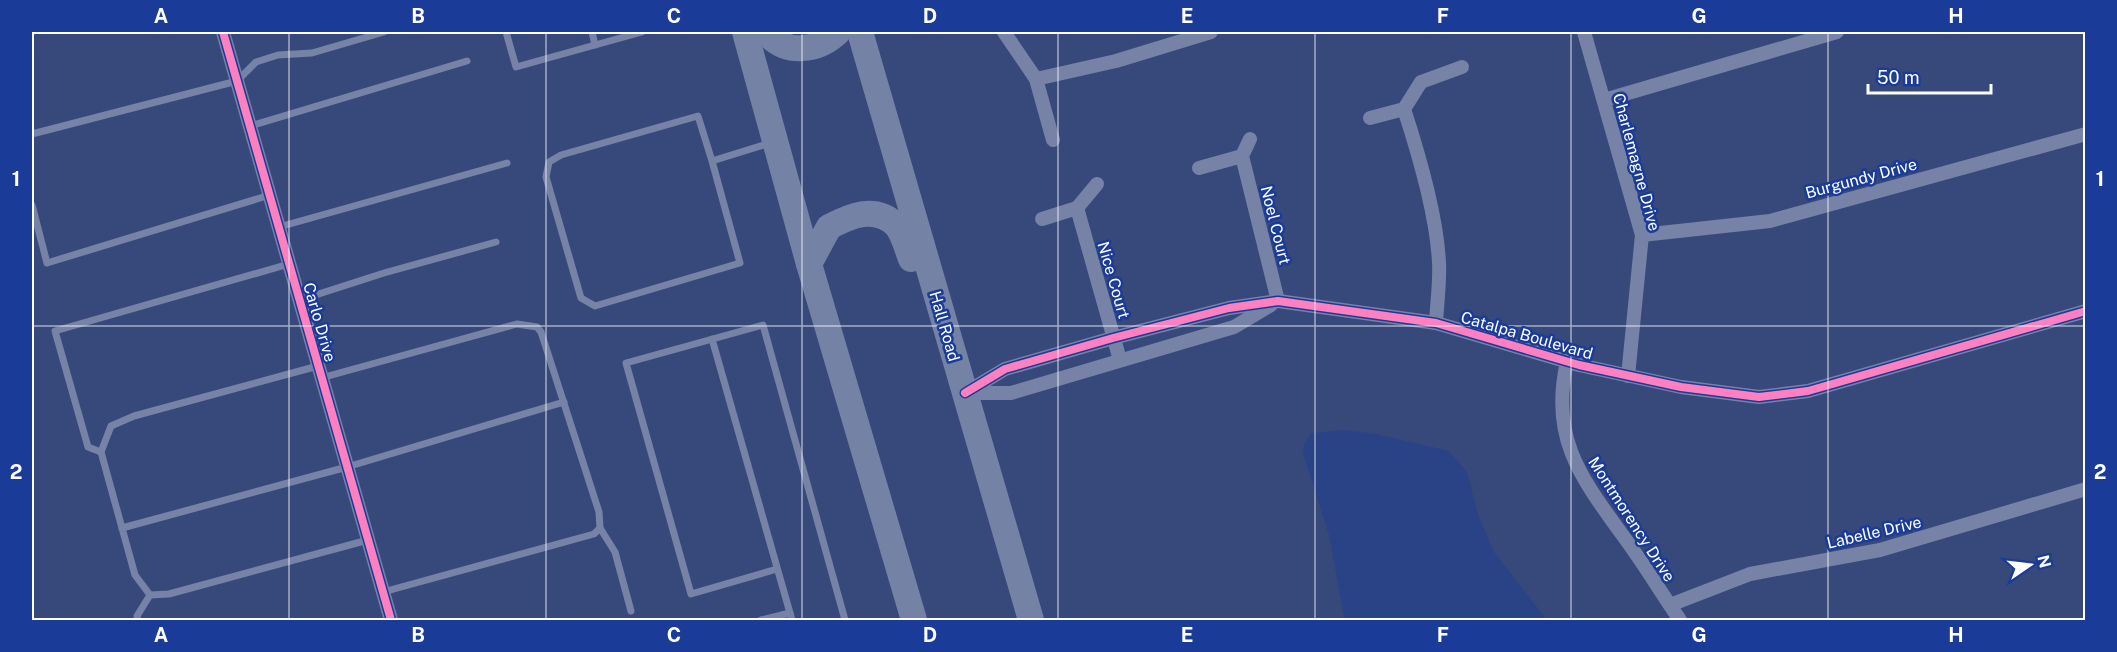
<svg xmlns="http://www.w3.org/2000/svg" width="2117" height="652" font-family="'Public Sans',sans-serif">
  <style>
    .water { fill: #2a4387 }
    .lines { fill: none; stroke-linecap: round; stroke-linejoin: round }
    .lane { stroke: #7682a6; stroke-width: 7 }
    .street { stroke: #7682a6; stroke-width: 14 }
    .highway { stroke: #7482a5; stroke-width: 26 }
    .cycleway-casing { stroke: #1a3c98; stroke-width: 11 }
    .cycleway { stroke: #ff80c0; stroke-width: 8 }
    .grid { fill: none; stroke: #fff; stroke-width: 1.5; stroke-opacity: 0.55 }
    .labels { text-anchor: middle; stroke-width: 5; stroke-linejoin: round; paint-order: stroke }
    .street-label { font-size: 16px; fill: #fff; stroke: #1a3c98 }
    .neatline { fill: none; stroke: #fff; stroke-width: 2 }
    .grid-label { font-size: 20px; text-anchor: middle; font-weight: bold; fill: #fff }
  </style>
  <rect width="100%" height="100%" fill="#37497b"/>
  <polygon class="water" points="1344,430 1376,434 1449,451 1467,472 1478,515 1494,552 1547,620 1349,620 1344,617 1329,535 1303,454 1304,444 1311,433"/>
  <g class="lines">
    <g class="lane">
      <polyline points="506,32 516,67 595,45 592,32"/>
      <polyline points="595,45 642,32"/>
      <polyline points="250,126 467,61"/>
      <polyline points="32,134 237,81 256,62 278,55 312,53 384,32"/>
      <polyline points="712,161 698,116 561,155 549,162 546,177 581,298 595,306 740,263 712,161 770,143"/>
      <polyline points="32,205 47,263 270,195"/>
      <polyline points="279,227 507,163"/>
      <polyline points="300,300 384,273 496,242"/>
      <polyline points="712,339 792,620"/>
      <polyline points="318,366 134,416 111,426 101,452 135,575 150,595 169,594 368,540"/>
      <polyline points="321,378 517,324 537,327 541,332 599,512 600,528 594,534 383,592"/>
      <polyline points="101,452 88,447 55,331 289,264"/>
      <polyline points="122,528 347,467 564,402"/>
      <polyline points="600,528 615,552 631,611"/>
      <polyline points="777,569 691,594 626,363 763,325 845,620"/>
      <polyline points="138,620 137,616 150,595"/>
      <polyline points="761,620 790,613"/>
    </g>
    <g class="street">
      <polyline points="223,32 391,620"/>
      <polyline points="1004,32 1036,79 1053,140"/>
      <polyline points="1584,32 1642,235 1628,376"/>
      <polyline points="1036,79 1116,61 1211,32"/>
      <polyline points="1604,100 1837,32"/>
      <path d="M 1404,109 C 1419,155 1437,215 1439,263 C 1440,283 1437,303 1436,323"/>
      <polyline points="1370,118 1404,109 1421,82 1462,67"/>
      <polyline points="1250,139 1242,156 1278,301"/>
      <polyline points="1199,168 1242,156"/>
      <polyline points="1077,208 1120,360"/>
      <polyline points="1042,219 1077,208 1097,184"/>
      <polyline points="1642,235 1770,221 2086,134"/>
      <path d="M 1567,362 C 1550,436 1579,475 1621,533 C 1642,561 1660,591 1680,620"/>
      <polyline points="965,393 1005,369 1113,338 1229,308 1278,301 1436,323 1579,365 1681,387 1759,397 1808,391 2086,311"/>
      <polyline points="967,393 1011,393 1234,327 1271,305"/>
      <polyline points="1670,605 1750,574 1880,550 2086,489"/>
    </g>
    <g class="highway">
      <polyline points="745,32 809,264 914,620"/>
      <path d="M 766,32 C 786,56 818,51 838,32"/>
      <polyline points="860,32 1031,620"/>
      <path d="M 809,264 L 829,227 C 850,216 874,205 895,224 C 903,231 907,249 911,259"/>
    </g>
    <g class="cycleway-casing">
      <g id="cycleway">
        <polyline points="223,32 391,620"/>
        <polyline points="965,393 1005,369 1113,338 1229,308 1278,301 1436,323 1579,365 1681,387 1759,397 1808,391 2086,311"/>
      </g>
    </g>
    <use href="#cycleway" class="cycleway"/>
  </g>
  <path class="grid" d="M 289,32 L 289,620M 546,32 L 546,620M 802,32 L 802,620M 1058,32 L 1058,620M 1315,32 L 1315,620M 1571,32 L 1571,620M 1828,32 L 1828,620M 32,326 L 2086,326"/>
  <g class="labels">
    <g class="street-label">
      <text transform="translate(1637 162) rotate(75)" y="6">Charlemagne Drive</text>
      <text transform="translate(1861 178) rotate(-15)" y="6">Burgundy Drive</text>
      <text transform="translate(1276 225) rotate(76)" y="6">Noel Court</text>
      <text transform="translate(1114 280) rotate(74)" y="6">Nice Court</text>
      <text transform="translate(320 322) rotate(74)" y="6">Carlo Drive</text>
      <text transform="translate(945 326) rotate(74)" y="6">Hall Road</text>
      <text transform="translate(1527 335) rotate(16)" y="6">Catalpa Boulevard</text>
      <text transform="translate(1632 519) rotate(57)" y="6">Montmorency Drive</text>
      <text transform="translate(1874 532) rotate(-13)" y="6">Labelle Drive</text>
    </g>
  </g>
  <rect width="2117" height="652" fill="none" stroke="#1a3c98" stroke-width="66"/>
  <g transform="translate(2030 565) rotate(76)" stroke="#1a3c98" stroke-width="4.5" paint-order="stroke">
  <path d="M0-4.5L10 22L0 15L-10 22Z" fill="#ffffff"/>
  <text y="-9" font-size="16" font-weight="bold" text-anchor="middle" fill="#ffffff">N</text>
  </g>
  <path d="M1868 84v9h123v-9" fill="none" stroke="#ffffff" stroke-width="3"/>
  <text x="1877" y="84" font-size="18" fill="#ffffff" stroke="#1a3c98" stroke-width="4.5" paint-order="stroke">50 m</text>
  <rect x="33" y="33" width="2051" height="586" class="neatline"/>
  <g class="grid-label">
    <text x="161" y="23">A</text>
    <text x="418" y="23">B</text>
    <text x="674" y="23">C</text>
    <text x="930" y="23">D</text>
    <text x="1187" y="23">E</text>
    <text x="1443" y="23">F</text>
    <text x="1699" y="23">G</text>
    <text x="1956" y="23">H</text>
    <text x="16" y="186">1</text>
    <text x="2100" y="186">1</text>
    <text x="16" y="479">2</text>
    <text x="2100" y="479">2</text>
    <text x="161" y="642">A</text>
    <text x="418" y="642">B</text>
    <text x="674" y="642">C</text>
    <text x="930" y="642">D</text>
    <text x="1187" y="642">E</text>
    <text x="1443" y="642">F</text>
    <text x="1699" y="642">G</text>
    <text x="1956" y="642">H</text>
  </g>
</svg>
